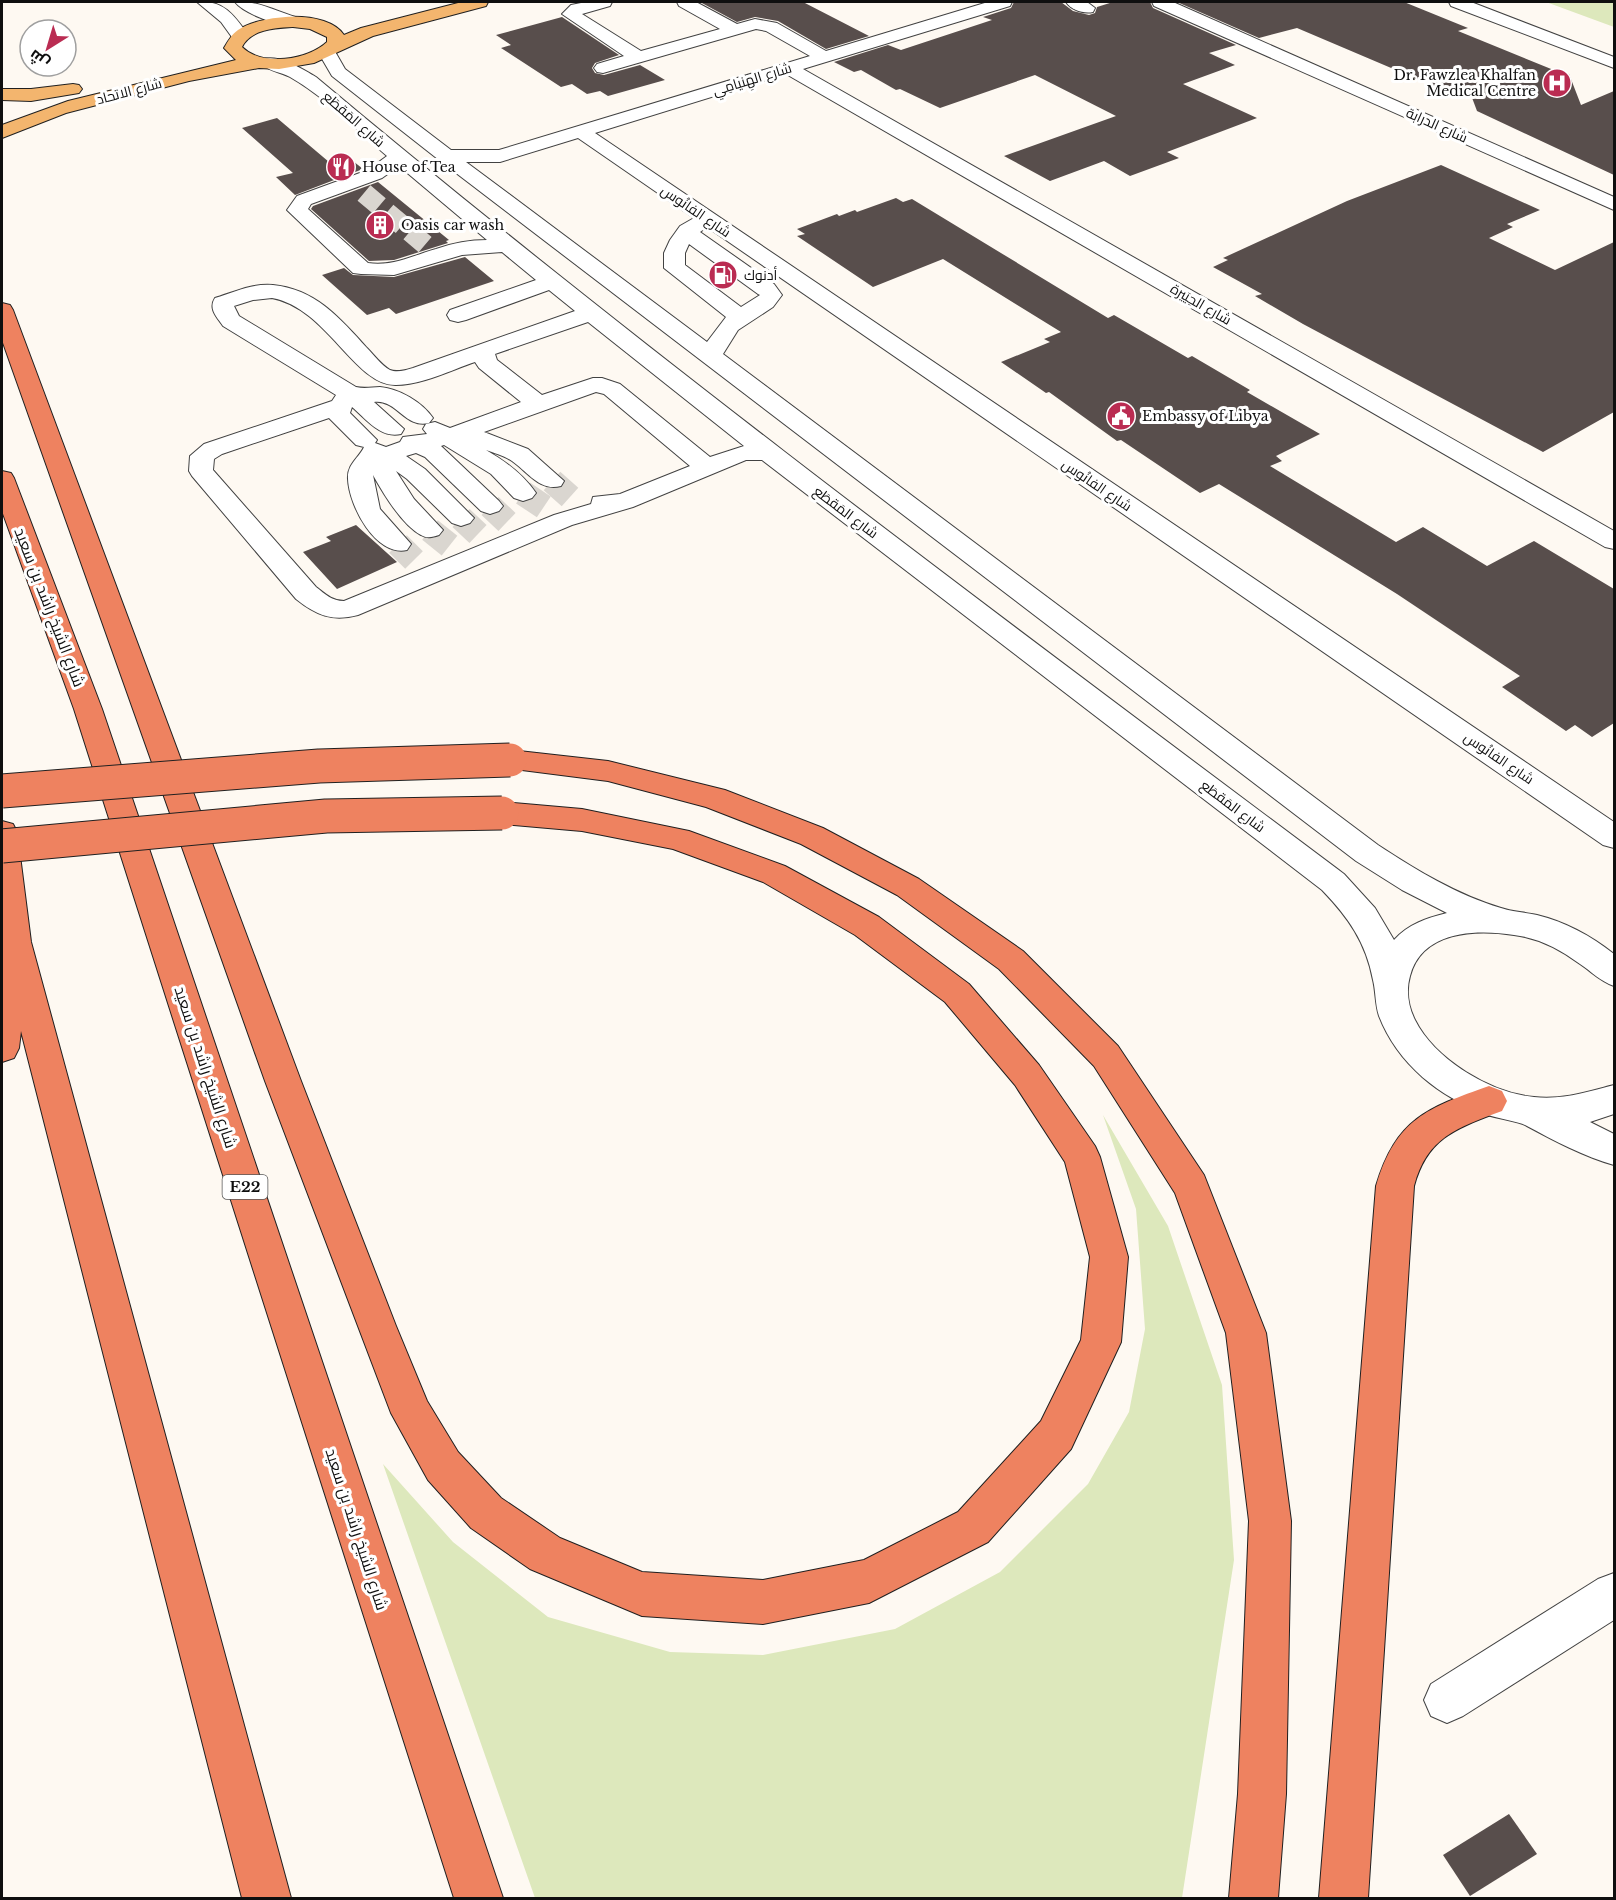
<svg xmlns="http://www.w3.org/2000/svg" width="1616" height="1900" font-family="'Libre Baskerville',Cairo,serif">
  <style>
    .green { fill: #dde8bc }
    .building { fill: #584e4c }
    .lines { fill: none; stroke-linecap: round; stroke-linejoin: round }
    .minor-tunnel-far1 { stroke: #dad6d0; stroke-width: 20; stroke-dasharray: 20 10; stroke-linecap: butt }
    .minor-tunnel { stroke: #dad6d0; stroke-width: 25; stroke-dasharray: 25 13; stroke-linecap: butt }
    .minor-casing { stroke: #424242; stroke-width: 2 }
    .major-casing { stroke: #202020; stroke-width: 2 }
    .highway-casing { stroke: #202020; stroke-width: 2 }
    .minor { fill: #fff; fill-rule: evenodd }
    .major { fill: #f3b56e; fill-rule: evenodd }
    .highway { fill: #ee8260; fill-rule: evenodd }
    .highway-bridge-casing { stroke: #202020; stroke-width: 35; stroke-linecap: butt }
    .highway-bridge { stroke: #ee8260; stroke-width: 33 }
    .labels { text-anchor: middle; stroke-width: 6; stroke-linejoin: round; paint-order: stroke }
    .far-poi-label { font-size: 14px; fill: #0f0f0f; stroke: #fff; text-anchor: start }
    .far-street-label { font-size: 14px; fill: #0f0f0f; stroke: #fff }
    .shield { fill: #fff; stroke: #575757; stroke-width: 1.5 }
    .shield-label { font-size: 15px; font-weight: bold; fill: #0f0f0f }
    .street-label { font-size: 16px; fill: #0f0f0f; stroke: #fff }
  </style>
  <rect width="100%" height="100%" fill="#fef9f2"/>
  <g class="green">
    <polygon points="1546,2 1614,2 1614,27"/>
    <polygon points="1103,1115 1168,1226 1222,1385 1234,1560 1182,1898 535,1898 383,1464 453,1542 548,1617 670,1652 763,1655 895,1629 1000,1572 1088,1484 1129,1412 1145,1329 1136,1209"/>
  </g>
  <g class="building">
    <polygon points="700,2 803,2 869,36 826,49 778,21 755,17 737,22"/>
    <polygon points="1014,2 1061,2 1073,11 1089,15 1095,13 1097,7 1113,2 1150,2 1153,8 1236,45 1209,53 1235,65 1183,84 1257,118 1167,152 1179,158 1130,176 1104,161 1050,181 1004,156 1116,116 1035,75 940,108 900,89 896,90 861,70 854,72 834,62 888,45 901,50 992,20 983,17 1011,8"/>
    <polygon points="1177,2 1404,2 1468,28 1458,31 1561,73 1569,74 1581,105 1614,91 1614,175 1477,111 1468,87 1450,93 1297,28 1259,38"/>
    <polygon points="562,17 619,55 595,63 592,68 595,73 604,75 640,65 665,80 608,96 600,91 587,94 572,84 561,87 501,48 511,45 496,35"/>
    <polygon points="277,118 329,162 348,157 363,169 295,195 276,177 293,173 242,128"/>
    <polygon points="1441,165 1540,210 1507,224 1513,227 1489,238 1555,270 1614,242 1614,412 1543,452 1303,324 1255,296 1262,294 1213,267 1228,260 1223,258 1347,201"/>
    <polygon points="378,182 449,240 446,241 448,243 394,260 369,261 311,209 313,206"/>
    <polygon points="896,198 903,202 912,199 1108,318 1114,315 1188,358 1192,356 1250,390 1247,392 1320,434 1276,456 1282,461 1270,466 1396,542 1423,527 1487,566 1534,541 1614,589 1614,723 1592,737 1575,725 1566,731 1502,687 1520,676 1397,594 1219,484 1200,493 1121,440 1117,441 1049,392 1046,393 1001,362 1050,342 1044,339 1061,332 943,259 873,287 797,236 805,234 797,229 837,214 839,216 855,210 857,212"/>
    <polygon points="465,257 494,281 396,314 389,308 367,315 322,275 344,268 353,275 394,277"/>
    <polygon points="356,525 397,562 337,589 303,552 331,541 326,537"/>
    <polygon points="1509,1814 1537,1854 1470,1896 1443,1855"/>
  </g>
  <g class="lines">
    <polyline class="minor-tunnel-far1" points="364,193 428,247"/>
    <g class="minor-tunnel">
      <polyline points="552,481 570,497"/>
      <polyline points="523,493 544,507"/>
      <polyline points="490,506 507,522"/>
      <polyline points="461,518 478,534"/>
      <polyline points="430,530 450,546"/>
      <polyline points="398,544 414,560"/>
    </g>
    <g class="minor-casing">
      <g id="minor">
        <path d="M 197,2 C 224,0 234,15 249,36 L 246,40 L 234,40 L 221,22 Z"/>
        <path d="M 235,2 C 257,0 277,12 299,18 L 302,22 L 299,26 C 285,29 244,14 235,2 Z"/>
        <path d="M 586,2 L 612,2 L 610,6 L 582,14 L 641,51 L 720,29 L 679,6 L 677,2 L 696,2 L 737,24 L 755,19 L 777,23 L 826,51 L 988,2 L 1012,2 L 1010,6 L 803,69 L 1614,531 L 1614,549 L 1605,547 L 786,74 L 595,133 L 1614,822 L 1614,848 L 1603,845 L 707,227 L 700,232 L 774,284 L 782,295 L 773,307 L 738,330 L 723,354 L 1378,845 C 1416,870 1457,895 1501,908 C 1512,912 1525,912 1537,915 C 1566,922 1591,936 1614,954 L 1614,986 C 1600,981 1592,972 1580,964 C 1560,949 1539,938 1514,935 C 1475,929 1422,931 1410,976 C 1406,990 1408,1006 1415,1020 C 1435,1060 1491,1093 1534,1097 C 1563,1100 1587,1092 1614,1085 L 1614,1114 L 1590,1122 L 1614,1134 L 1614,1165 C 1585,1157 1553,1140 1527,1126 C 1518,1121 1499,1119 1488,1115 C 1440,1097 1398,1065 1379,1016 C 1375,1004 1376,992 1373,980 C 1366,942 1348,917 1322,890 L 762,460 L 746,460 L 633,507 L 572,525 L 358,615 C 332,622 316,615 296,599 L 192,476 L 189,471 L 190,456 L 204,444 L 332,401 L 336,395 L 223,326 C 217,317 208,309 215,298 C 234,292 253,283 273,285 C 315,289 340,318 367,348 C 374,355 381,365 390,370 C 397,373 406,370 413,368 L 575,311 L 549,290 L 466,320 L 458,322 L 450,320 L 447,315 L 450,310 L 536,280 L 502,252 L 462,255 L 394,275 L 361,274 L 353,273 L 287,210 L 297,196 L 368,170 L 387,156 C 356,129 325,97 290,77 C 281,72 267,71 261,63 L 264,59 C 281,55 302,69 316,77 C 649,356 997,614 1344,874 L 1375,908 L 1394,940 C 1408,924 1427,918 1447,913 L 1402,890 L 1356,861 L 439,160 L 332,76 L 318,52 L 321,48 L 333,48 L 345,69 L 451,150 L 499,150 L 810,56 L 766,31 L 756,29 L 603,73 L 597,72 L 594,68 L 597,64 L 624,56 L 562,14 L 571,5 ZM 578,138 L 694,218 L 680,226 L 670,240 L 664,253 L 664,268 L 726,317 L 707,342 L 466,162 L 500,162 ZM 399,166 L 487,240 C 470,240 453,243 436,249 C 414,255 392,267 368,263 L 308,209 L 311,204 L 382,178 ZM 689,244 L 758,294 L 760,295 L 741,307 L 685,265 L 685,253 ZM 272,298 C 327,308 355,386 396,385 C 422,385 451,370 475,362 L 479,368 L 521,402 L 450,428 L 435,422 L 426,424 L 423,429 L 427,434 L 403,437 L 400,442 L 386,447 L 375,443 L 377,440 L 350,413 L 352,407 C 366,419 381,439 401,434 L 404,429 L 374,402 C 397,399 405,429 429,423 L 433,418 C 422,402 400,389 380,387 C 372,387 365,389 356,387 L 239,316 L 234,306 L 253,300 ZM 588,322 L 744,446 L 710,457 L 620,384 L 602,378 L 593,378 L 542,395 L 497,360 L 495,354 ZM 596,392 L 604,394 L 690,466 L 620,494 L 593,497 L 591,504 L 554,515 L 344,601 C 332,601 325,594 316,587 L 213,470 L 214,459 L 222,454 L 329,418 L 356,445 L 364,447 C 359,458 347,464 348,479 C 349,506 376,557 407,550 L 411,544 L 380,509 L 373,475 C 383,493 402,525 421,535 C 427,539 433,537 439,535 L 443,530 L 414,499 L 396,471 L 407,479 L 452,523 L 461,526 L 470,523 L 474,518 L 425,469 L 406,456 L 416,453 L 425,457 L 481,511 L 490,514 L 499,511 L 503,506 L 499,501 L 441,446 L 444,445 L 491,474 L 514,498 L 523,501 L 532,498 L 536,493 C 523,474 505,461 486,450 C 494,453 505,456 512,461 C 528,472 540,492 561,486 L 564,481 L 528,449 L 484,432 Z"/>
        <path d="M 1066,2 L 1087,2 L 1095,8 L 1093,12 C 1084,14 1071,10 1066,2 Z"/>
        <polygon points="1152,2 1173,2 1614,197 1614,210 1154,6"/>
        <polygon points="1449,2 1471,2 1614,57 1614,68 1451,6"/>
        <polygon points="1614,1573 1614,1620 1463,1716 1447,1723 1431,1716 1424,1700 1431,1684 1598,1579"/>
      </g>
    </g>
    <g class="major-casing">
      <g id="major">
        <path d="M 462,2 L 488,2 L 486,6 L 373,36 L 314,63 L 279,69 L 259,68 L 189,81 L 66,113 L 2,138 L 2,125 L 68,101 L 236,60 L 224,48 C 228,41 232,34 238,30 C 262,14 327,9 344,35 L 361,28 ZM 293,27 L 310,29 L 327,37 L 327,42 C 308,60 262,67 242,47 C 251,29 275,28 293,27 Z"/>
        <polygon points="73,84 79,85 82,89 79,93 31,101 2,100 2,89 31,89"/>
      </g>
    </g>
    <g class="highway-casing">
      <g id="highway">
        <polygon points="2,303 10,305 13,310 301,1081 396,1326 427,1401 458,1452 501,1498 560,1538 642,1572 763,1580 864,1560 958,1512 1041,1421 1081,1340 1090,1257 1065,1162 1015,1085 945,1002 855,935 763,882 673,849 582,831 502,824 491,821 487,813 491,805 502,802 582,809 689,831 785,866 879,917 969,984 1039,1065 1095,1146 1100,1157 1128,1257 1121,1342 1071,1449 988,1542 869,1603 763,1624 642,1616 530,1569 471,1528 428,1480 391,1413 265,1081 2,340"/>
        <polygon points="2,471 11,473 14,478 102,709 503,1898 454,1898 74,709 2,511"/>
        <polygon points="510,750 608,761 725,790 823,828 919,879 1023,951 1118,1046 1204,1175 1266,1333 1291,1521 1286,1794 1278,1898 1229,1898 1238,1794 1249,1521 1226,1333 1175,1193 1094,1066 999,969 897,895 801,844 706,807 608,781 499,767 495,760 499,753"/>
        <polygon points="2,821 13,824 17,832 31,942 291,1898 242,1898 21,1031 19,1048 14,1058 2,1062"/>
        <path d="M 1489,1086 L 1502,1091 L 1507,1101 L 1502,1111 C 1457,1128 1427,1137 1414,1186 L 1368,1898 L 1319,1898 L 1376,1186 C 1396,1119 1427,1108 1489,1086 Z"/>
      </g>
    </g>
    <use href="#minor" class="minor"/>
    <use href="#major" class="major"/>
    <use href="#highway" class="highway"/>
    <g class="highway-bridge-casing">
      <g id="highway-bridge">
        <polyline points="2,791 319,766 510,760"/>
        <polyline points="2,846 326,816 502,813"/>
      </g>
    </g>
    <use href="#highway-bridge" class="highway-bridge"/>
  </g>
  <defs>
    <g id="hospital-disc" transform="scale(1.5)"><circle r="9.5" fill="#ba2c52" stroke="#fff"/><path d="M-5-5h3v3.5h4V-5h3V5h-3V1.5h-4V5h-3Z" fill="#fff"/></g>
    <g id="restaurant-disc" transform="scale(1.5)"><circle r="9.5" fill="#ba2c52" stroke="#fff"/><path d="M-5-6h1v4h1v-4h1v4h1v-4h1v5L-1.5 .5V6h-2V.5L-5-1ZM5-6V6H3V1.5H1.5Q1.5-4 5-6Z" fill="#fff"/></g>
    <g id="building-disc" transform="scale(1.5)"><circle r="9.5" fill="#ba2c52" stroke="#fff"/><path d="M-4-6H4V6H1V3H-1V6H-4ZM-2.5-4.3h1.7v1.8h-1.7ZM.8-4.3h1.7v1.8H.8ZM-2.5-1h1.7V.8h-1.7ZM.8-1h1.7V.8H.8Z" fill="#fff"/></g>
    <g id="fuel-disc" transform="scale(1.5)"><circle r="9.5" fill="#ba2c52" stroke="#fff"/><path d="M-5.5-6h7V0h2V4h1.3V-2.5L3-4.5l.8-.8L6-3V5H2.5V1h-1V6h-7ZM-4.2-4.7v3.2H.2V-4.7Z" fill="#fff"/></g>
    <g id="civic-disc" transform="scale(1.5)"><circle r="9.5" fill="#ba2c52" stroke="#fff"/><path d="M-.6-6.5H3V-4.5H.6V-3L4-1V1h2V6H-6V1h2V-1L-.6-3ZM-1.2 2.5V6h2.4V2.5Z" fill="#fff"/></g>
  </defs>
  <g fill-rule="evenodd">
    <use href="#hospital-disc" x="1557" y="83"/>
    <use href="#restaurant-disc" x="341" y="167"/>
    <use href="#building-disc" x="380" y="225"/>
    <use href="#fuel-disc" x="723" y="275"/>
    <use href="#civic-disc" x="1121" y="416"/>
  </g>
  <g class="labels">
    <g class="far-poi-label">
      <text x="1536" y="80" text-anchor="end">Dr. Fawzlea Khalfan<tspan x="1536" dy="16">Medical Centre</tspan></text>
      <text x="362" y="172">House of Tea</text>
      <text x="401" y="230">Oasis car wash</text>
      <text x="744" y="280">أدنوك</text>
      <text x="1142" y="421">Embassy of Libya</text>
    </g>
    <g class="far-street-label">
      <text transform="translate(752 79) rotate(-17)" y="5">شارع الهِنيامِي</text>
      <text transform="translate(129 91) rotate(-15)" y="5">شارع الاتحاد</text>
      <text transform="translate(354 119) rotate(41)" y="5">شارع المَقطَع</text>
      <text transform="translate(1437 125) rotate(24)" y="5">شارع الدرابة</text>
      <text transform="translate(696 211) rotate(34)" y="5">شارع الفانُوس</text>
      <text transform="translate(1201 304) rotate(30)" y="5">شارع الحِيَيرة</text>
      <text transform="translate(1097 485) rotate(34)" y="5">شارع الفانُوس</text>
      <text transform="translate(846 512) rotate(37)" y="5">شارع المَقطَع</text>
      <text transform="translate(1499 758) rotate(34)" y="5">شارع الفانُوس</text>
      <text transform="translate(1233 806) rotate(37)" y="5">شارع المَقطَع</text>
    </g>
    <rect class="shield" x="222.5" y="1175" width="45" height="24" rx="4.5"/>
    <g class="shield-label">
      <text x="245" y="1192">E22</text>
    </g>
    <g class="street-label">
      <text transform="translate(50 607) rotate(69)" y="6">شارع الشيخ راشد بن سعيد</text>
      <text transform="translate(206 1067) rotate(72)" y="6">شارع الشيخ راشد بن سعيد</text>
      <text transform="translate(357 1529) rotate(72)" y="6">شارع الشيخ راشد بن سعيد</text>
    </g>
  </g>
  <rect width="1616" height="1900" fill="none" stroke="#0f0f0f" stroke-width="6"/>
  <g transform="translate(48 48) rotate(217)"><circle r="28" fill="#ffffff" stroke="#9f9f9f" stroke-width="1.5"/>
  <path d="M0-4.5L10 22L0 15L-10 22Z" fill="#ba2c52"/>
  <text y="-9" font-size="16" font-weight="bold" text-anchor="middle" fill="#0f0f0f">ش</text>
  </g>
</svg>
